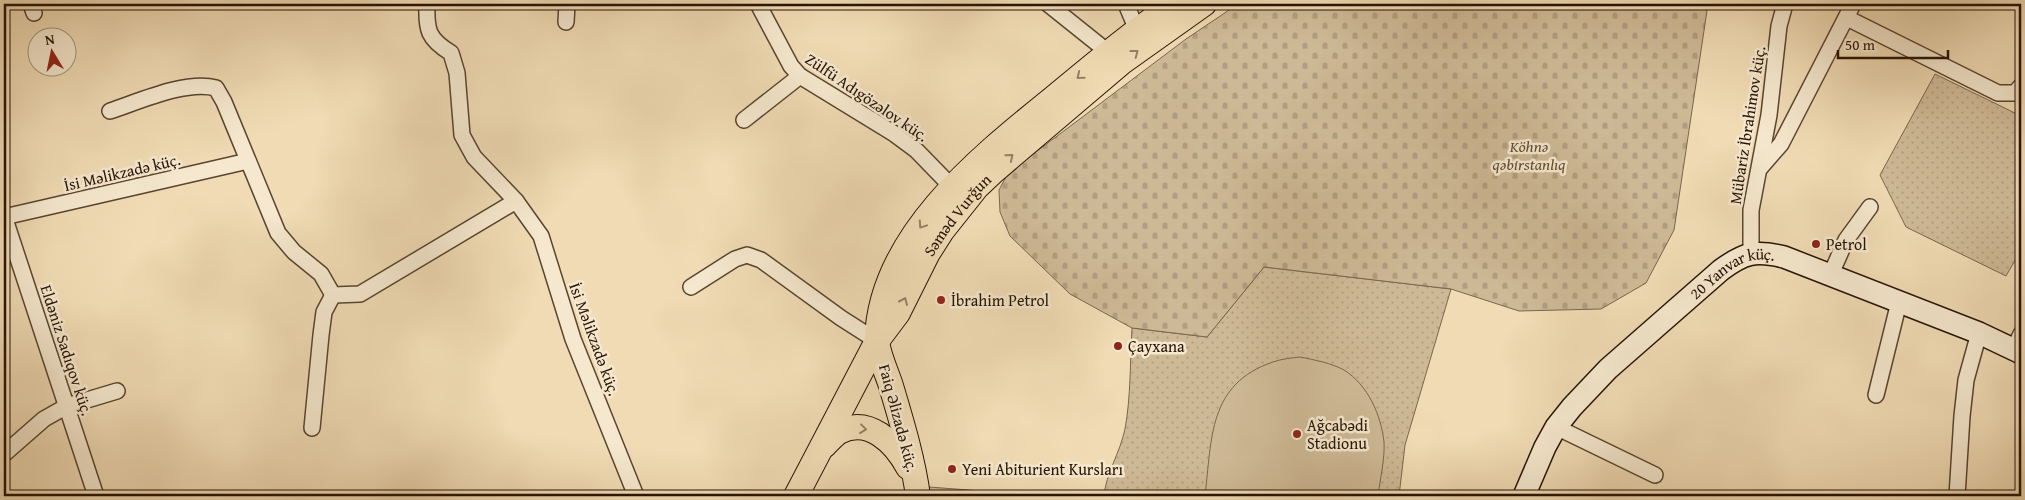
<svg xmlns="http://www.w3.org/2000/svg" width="2025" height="500" font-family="'Gentium Book Plus',serif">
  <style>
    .grass { fill: url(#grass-dots); stroke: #7a664d }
    .cemetery { fill: url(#cemetery-stones); stroke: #7a664d }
    .pitch { fill: #ceb996; stroke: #7a664d }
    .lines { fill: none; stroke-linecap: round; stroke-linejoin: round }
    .street-casing { stroke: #594530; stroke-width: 18 }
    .secondary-casing { stroke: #271304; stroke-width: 24 }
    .primary-casing { stroke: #271304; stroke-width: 26 }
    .street { stroke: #f5e8ce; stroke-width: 15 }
    .secondary { stroke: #f5e8ce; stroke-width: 21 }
    .primary { stroke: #f0dbb4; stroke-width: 24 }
    .oneway { stroke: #968165 }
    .poi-dot { fill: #8f2418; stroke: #f5e8ce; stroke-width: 2 }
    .labels { text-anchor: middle; stroke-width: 5; stroke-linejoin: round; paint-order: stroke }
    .street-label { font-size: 16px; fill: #271304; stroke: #f5e8ce }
    .park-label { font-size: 16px; font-style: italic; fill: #614d37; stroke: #f5e8ce }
    .poi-label { font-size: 16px; fill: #271304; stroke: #f5e8ce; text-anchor: start }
  </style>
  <defs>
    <pattern id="grass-dots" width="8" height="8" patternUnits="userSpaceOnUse" patternTransform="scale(1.25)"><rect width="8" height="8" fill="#ceb996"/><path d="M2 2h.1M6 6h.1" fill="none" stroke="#b19e80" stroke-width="1.8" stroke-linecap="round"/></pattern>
    <pattern id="cemetery-stones" width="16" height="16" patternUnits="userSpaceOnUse" patternTransform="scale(1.25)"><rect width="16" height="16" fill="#ceb996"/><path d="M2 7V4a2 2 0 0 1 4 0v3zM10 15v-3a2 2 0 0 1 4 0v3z" fill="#b19e80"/></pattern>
  </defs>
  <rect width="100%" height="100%" fill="#f0dbb4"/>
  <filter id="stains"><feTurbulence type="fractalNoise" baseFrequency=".004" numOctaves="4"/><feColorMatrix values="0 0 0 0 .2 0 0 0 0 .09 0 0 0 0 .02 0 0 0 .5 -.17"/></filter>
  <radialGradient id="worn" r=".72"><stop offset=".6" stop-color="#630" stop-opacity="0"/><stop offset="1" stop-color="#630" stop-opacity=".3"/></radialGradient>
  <g class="grass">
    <polygon points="1935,74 2021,116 2021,250 2006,276 1906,227 1880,175"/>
    <path d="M 1264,267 L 1451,289 L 1405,445 L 1399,496 L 1104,496 C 1106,473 1120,453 1125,429 C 1131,396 1130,362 1132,328 L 1207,337 Z"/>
    <polygon points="929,487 995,492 995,496 931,496"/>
  </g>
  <polygon class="cemetery" points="1238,4 1708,4 1674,230 1646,283 1601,309 1519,311 1451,289 1264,267 1207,337 1132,328 1070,294 1010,236 1000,212 999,190 1008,173 1186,39"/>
  <path class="pitch" d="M 1300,357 C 1315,360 1331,363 1344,370 C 1368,385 1381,415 1384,442 C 1385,459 1380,479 1378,496 L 1205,496 C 1212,438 1208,384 1273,362 C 1281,359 1291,358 1300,357 Z"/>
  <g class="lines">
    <g class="street-casing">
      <g id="street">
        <polyline points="31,4 34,13"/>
        <path d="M 427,4 C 426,30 428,39 451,53 L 457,73 L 462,135 L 474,157 L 516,201 L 541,236 L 573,339 L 636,496"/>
        <polyline points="758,4 791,66 800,76 893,133 916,150 952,187"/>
        <polyline points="1048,4 1108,52"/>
        <polyline points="1126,4 1137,30"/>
        <polyline points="1847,18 1998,93 2015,93 2021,86"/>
        <polyline points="566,22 567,4"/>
        <path d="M 110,111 C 140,101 186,80 216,88 L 224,102 L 278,233 L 294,252 L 321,274 L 333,295 L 360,294 L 516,201"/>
        <polyline points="744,120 800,76"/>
        <polyline points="1760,168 1781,144 1853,4"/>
        <polyline points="4,216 96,496"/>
        <polyline points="4,217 248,161"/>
        <polyline points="1751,253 1751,210 1769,115 1779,26 1785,4"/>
        <polyline points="1830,276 1846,240 1870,207"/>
        <polyline points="691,287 735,259 747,255 761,260 841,318 877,341"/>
        <polyline points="2014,349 2021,334"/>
        <polyline points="1876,395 1899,302"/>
        <polyline points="1556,427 1655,475"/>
        <polyline points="312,428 321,335 324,312 333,295"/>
        <polyline points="4,454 44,419 67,406 117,391"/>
        <polyline points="1957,496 1962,416 1966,380 1979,333"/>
      </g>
    </g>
    <g class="secondary-casing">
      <g id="secondary">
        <path id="s1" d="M 1524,496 L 1545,447 L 1556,427 L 1572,407 L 1608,369 L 1721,270 C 1744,253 1755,250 1784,257 L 1979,333 L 2021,353"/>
      </g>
    </g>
    <g class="primary-casing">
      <g id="primary">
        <path d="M 825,445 C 829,441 834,435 839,432 C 869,416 895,443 908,467"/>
        <path id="s2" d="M 796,496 L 877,341 L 898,313 L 928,253 L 942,231 L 977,187 L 994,171 L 1121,63 L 1204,4"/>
        <path d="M 918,496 C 913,459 902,423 891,386 C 887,373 877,352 877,339 C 880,237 979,158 1052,99 C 1092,66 1131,33 1174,4"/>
      </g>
    </g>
    <use href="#street" class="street"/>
    <use href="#secondary" class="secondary"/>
    <use href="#primary" class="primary"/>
  </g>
  <defs><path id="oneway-chevron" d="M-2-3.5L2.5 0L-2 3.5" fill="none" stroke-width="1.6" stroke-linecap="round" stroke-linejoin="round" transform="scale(1.25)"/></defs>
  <g class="oneway">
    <use href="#oneway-chevron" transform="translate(1135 53) rotate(-37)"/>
    <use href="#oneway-chevron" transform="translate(1080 76) rotate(141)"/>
    <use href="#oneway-chevron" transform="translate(1010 157) rotate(-40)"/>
    <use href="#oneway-chevron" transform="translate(922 225) rotate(124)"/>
    <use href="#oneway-chevron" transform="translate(904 301) rotate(-66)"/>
    <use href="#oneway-chevron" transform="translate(863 429) rotate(7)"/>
  </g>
  <g class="poi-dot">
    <circle cx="1816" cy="244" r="5"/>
    <circle cx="941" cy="300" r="5"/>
    <circle cx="1118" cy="346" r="5"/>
    <circle cx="1297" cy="434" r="5"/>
    <circle cx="952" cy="469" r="5"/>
  </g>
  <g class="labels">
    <g class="street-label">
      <text transform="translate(867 97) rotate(34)" y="6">Zülfü Adıgözəlov küç.</text>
      <text transform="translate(1747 125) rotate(-81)" y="6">Mübariz İbrahimov küç.</text>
      <text transform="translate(122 172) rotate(-13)" y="6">İsi Məlikzadə küç.</text>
      <text dy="6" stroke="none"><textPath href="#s2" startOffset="325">Səməd Vurğun</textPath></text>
      <text dy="6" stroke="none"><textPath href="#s1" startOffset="314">20 Yanvar küç.</textPath></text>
      <text transform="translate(595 339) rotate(70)" y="6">İsi Məlikzadə küç.</text>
      <text transform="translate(67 350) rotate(72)" y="6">Eldəniz Sadıqov küç.</text>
      <text transform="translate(899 418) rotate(75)" y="6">Faiq Əlizadə küç.</text>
    </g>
    <g class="park-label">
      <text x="1529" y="152">Köhnə<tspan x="1529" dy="18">qəbirstanlıq</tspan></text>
    </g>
    <g class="poi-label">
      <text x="1826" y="250">Petrol</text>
      <text x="951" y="306">İbrahim Petrol</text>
      <text x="1128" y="352">Çayxana</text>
      <text x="1307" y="431">Ağcabədi<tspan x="1307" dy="18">Stadionu</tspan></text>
      <text x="962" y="475">Yeni Abiturient Kursları</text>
    </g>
  </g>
  <rect width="2025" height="500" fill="none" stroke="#f0dbb4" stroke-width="20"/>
  <rect x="5" y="5" width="2015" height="490" fill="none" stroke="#271304" stroke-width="2.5"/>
  <rect x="10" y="10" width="2005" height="480" fill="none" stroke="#271304"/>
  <g transform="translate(52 52) rotate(350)"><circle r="24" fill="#f5e8ce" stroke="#a3937d"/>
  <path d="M0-4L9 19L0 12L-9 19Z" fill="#8f2418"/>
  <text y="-8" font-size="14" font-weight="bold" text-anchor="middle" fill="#271304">N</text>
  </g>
  <path d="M1838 50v8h110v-8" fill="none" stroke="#271304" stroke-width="2.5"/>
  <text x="1845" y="50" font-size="15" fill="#271304" stroke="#f5e8ce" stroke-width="4" paint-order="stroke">50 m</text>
  <rect width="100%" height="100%" filter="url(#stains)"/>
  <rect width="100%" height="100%" fill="url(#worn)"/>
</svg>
